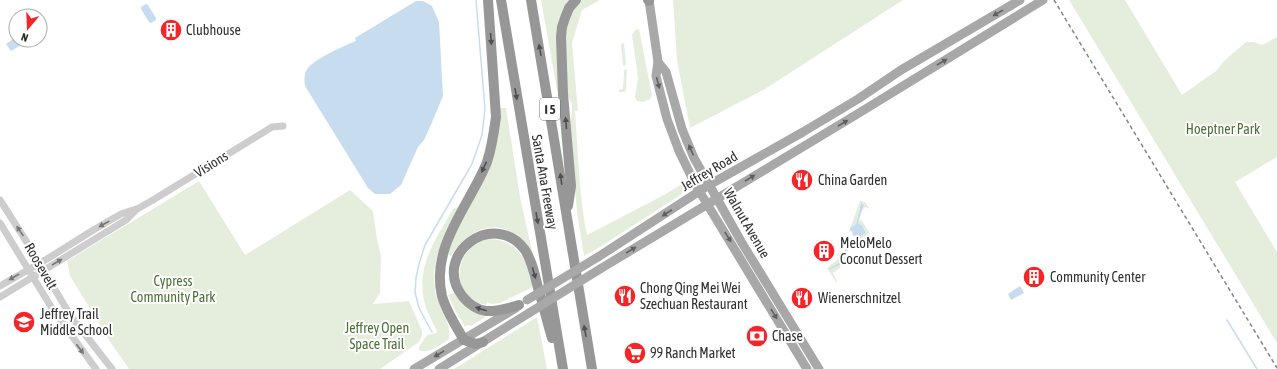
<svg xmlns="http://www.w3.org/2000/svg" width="1277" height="369" font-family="'Asap Condensed',sans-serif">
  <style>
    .green { fill: #e5eedd; fill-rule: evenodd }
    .water { fill: #c7ddef }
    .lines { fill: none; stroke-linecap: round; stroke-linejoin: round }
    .stream { stroke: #c7ddef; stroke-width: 1.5 }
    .minor { stroke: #cdcdcd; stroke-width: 7 }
    .major { stroke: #a8a8a8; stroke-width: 9 }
    .highway { stroke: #979797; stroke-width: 10 }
    .rail { stroke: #858585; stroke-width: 1.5; stroke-dasharray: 4 3; stroke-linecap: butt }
    .major-bridge { stroke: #a8a8a8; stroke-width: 9 }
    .oneway { fill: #606060 }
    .oneway2 { fill: #4f4f4f }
    .oneway3 { fill: #777 }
    .labels { text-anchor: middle; stroke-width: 4; stroke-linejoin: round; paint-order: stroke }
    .shield { fill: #fff; stroke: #6e6e6e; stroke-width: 1 }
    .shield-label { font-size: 13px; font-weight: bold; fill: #303030 }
    .poi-label { font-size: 14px; fill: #303030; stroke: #fff; text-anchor: start }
    .park-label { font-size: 14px; fill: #4f6f39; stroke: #fff }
    .street-label { font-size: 14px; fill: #303030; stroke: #fff }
  </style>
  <rect width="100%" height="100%" fill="#fff"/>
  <g class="green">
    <polygon points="541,0 570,0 568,2 560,90 557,90"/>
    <path d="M 582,0 L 600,0 L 582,10 L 572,43 L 578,111 L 575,111 C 578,153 579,195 587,235 L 664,195 L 685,182 L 685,186 L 682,194 L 600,247 L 584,256 L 577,213 L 570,125 L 572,112 L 572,104 L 567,94 L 565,42 L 566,26 L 572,12 Z"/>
    <polygon points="673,0 903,0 765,89 690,128 677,60"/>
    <polygon points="1069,0 1125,0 1182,95 1216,71 1225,60 1246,42 1253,42 1262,45 1277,37 1277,157 1235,182 1277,252 1277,343"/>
    <polygon points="639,29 652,95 650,99 643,102 637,101 635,97 638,78 637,70 632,35 635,30"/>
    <polygon points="624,43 626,65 623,66 621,44"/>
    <polygon points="627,69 626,90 625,92 619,92 619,90 623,89 624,70"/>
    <path d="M 500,108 L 506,108 L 520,197 L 532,251 L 530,252 C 525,245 520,238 513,233 C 490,218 464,235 451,256 L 447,254 L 452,239 L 486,173 Z"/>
    <polygon points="199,181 245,255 350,190 373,211 377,239 381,256 380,293 373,304 409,301 422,331 422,336 419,342 380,369 129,369 111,343 70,276 67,261"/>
    <path d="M 860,201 L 865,202 L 870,209 L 865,207 L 860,213 L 864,204 L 861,203 L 857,219 L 862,221 L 871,235 L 869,234 L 866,238 L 863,237 L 846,252 L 846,244 L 850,238 L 850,241 L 853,242 L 854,239 L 857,240 L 858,237 L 852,235 L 852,232 L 850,231 L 848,234 ZM 858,223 L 862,225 L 866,233 L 859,237 L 852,235 L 853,232 L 850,230 L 850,228 Z"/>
    <path d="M 458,207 C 444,236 427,265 437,298 C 442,313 451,323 449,339 C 440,345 429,355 419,350 L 419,347 L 427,335 L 436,333 L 437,331 C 433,323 429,316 426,308 C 414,267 434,243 453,209 Z"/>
    <path d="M 487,239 C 517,238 529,262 533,287 L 500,303 L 492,304 L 487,302 L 486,305 C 450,299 451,249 487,239 Z"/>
    <polygon points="845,253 846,254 844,263 841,263 840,268 833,273 837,281 836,282 827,268"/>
    <path d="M 454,293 C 463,306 471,310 485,315 L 484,318 L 471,326 L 468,325 L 465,327 L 455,310 L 448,295 Z"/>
    <polygon points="537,317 547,369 454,369"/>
  </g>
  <g class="water">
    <path d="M 416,1 L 423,1 L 432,6 L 439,22 L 443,96 L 430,127 L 424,140 L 418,147 L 401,185 L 390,194 L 375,194 L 368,188 L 305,86 C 304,79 304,73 308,68 C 315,59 345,45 356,41 L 355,38 Z"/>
    <polygon points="146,4 148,5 156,18 156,20 151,23 149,22 141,9 141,7"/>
    <polygon points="16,37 16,40 25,40 26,42 11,51 6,44"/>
    <polygon points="861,203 864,204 858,223 862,225 866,233 859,237 852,235 853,232 850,230 850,228 856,224"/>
    <polygon points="1020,286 1024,293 1011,300 1008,294"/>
  </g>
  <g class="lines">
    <g class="stream">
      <path d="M 830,269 L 839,264 C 841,257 845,252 848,246 L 851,245 L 851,241"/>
      <polyline points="1227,320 1257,369"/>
      <polyline points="432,332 419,308 415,292 416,278 419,264 425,245 472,164 482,135 485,109 476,0"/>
    </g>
    <g class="minor">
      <polyline points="0,200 28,244 70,315 112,369"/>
      <polyline points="0,223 53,310 96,369"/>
      <polyline points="0,286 47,259 95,229 121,214 139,208 153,200 272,127 283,126"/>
      <polyline points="0,297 126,220 136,210"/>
    </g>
    <g class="major">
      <polyline points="649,0 658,62 656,76 667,119 679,151 695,184 807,369"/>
      <polyline points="658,62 666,72 682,129 694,158 742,243 819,369"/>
      <polyline points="598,257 709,185 803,132 858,99 901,70 1020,0"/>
      <polyline points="600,269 859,113 1043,0"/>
      <polyline points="414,369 516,308"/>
      <polyline points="439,369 529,313"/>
    </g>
    <g class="highway">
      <polyline points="501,0 563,369"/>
      <polyline points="531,0 592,369"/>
      <polyline points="648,0 649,1"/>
      <polyline points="568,206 571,186 563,94 561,37 562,27 565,18 569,8 576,0"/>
      <path d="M 519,305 C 509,308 497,312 486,311 C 478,310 469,304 463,297 C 430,255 494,208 525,250 C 532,261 535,275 538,288 C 543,304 547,321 552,338"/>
      <path d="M 483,342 L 476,344 L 464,340 C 456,326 446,311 442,296 C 430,246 470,205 487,162 C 492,147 494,132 496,117 L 488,0"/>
    </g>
    <polyline class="rail" points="1054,0 1277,368"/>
    <g class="major-bridge">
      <polyline points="527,300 598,257"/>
      <polyline points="529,313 600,269"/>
    </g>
  </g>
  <defs><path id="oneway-solid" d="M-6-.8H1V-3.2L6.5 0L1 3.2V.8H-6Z"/></defs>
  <g class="oneway">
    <use href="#oneway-solid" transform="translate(998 13) rotate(149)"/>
    <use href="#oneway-solid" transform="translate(942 62) rotate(-31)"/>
    <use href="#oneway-solid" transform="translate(658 83) rotate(76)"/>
    <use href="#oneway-solid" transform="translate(843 123) rotate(-31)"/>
    <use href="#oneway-solid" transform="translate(691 150) rotate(-114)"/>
    <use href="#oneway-solid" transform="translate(750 178) rotate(-31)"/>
    <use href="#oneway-solid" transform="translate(667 213) rotate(147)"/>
    <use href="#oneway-solid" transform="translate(728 237) rotate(58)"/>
    <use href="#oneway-solid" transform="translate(631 250) rotate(-31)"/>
    <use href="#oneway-solid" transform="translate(774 314) rotate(59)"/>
    <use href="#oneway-solid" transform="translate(439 354) rotate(149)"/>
  </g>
  <g class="oneway2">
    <use href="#oneway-solid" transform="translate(491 39) rotate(86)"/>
    <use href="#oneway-solid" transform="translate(540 50) rotate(-100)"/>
    <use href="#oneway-solid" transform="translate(516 94) rotate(80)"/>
    <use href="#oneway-solid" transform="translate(566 123) rotate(-95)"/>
    <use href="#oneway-solid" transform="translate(484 167) rotate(115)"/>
    <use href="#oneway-solid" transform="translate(561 179) rotate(-98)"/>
    <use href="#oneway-solid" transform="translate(537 218) rotate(80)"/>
    <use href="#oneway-solid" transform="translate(534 273) rotate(74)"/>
    <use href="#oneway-solid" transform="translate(481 309) rotate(-163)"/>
    <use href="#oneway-solid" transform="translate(585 331) rotate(-100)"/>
  </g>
  <g class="oneway3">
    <use href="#oneway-solid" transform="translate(104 224) rotate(151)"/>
    <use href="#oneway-solid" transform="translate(20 231) rotate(-124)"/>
    <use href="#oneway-solid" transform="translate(57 262) rotate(-31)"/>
    <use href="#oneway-solid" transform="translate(14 277) rotate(150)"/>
    <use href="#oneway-solid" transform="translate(80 349) rotate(53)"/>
  </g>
  <defs>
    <g id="building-disc" transform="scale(1.15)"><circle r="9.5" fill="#f32529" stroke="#fff"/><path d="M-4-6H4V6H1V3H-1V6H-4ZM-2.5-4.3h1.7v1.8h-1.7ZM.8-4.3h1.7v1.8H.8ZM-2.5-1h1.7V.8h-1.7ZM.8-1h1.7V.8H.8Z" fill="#fff"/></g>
    <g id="restaurant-disc" transform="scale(1.15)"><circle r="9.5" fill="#f32529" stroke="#fff"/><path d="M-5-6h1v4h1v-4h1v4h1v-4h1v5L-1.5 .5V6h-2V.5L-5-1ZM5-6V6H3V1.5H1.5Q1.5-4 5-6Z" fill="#fff"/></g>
    <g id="school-disc" transform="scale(1.15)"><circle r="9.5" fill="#f32529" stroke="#fff"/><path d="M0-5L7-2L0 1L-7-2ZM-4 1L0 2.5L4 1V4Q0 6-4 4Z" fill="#fff"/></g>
    <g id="bank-disc" transform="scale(1.15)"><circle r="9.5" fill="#f32529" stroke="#fff"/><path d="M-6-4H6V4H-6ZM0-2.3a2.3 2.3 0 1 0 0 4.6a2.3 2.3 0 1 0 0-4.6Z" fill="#fff"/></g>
    <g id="supermarket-disc" transform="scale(1.15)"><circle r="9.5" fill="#f32529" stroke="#fff"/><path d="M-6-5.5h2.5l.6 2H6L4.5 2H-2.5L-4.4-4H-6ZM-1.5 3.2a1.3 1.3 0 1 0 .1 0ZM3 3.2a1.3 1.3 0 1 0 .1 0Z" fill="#fff"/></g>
  </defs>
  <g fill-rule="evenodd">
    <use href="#building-disc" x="171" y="30"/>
    <use href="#restaurant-disc" x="802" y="180"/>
    <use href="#building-disc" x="824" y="251"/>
    <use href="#building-disc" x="1034" y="277"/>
    <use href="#restaurant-disc" x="625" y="296"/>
    <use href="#restaurant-disc" x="802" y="298"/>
    <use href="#school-disc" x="24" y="322"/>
    <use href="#bank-disc" x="757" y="336"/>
    <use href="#supermarket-disc" x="635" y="353"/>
  </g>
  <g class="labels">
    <rect class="shield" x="540" y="98" width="20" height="22" rx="3"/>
    <g class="shield-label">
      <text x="550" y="114">I 5</text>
    </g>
    <g class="poi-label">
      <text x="186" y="35">Clubhouse</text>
      <text x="818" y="185">China Garden</text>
      <text x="840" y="248">MeloMelo<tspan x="840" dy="16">Coconut Dessert</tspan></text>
      <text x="1050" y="282">Community Center</text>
      <text x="640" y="293">Chong Qing Mei Wei<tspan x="640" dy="16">Szechuan Restaurant</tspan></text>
      <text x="818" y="303">Wienerschnitzel</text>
      <text x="40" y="319">Jeffrey Trail<tspan x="40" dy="16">Middle School</tspan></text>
      <text x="772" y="341">Chase</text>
      <text x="650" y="358">99 Ranch Market</text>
    </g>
    <g class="park-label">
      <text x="1223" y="134">Hoeptner Park</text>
      <text x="173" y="286">Cypress<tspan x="173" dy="16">Community Park</tspan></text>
      <text x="377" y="333">Jeffrey Open<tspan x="377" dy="16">Space Trail</tspan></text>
    </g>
    <g class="street-label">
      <text transform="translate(211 164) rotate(-32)" y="5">Visions</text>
      <text transform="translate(709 171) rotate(-31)" y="5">Jeffrey Road</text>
      <text transform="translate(545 182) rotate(80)" y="5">Santa Ana Freeway</text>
      <text transform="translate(747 223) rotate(60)" y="5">Walnut Avenue</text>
      <text transform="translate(41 266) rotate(60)" y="5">Roosevelt</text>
    </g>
  </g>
  <g transform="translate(28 28) rotate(199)"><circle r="19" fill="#ffffff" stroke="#acacac"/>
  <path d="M0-3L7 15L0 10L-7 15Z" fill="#f32529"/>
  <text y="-6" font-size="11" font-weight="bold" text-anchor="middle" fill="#303030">N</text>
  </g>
</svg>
